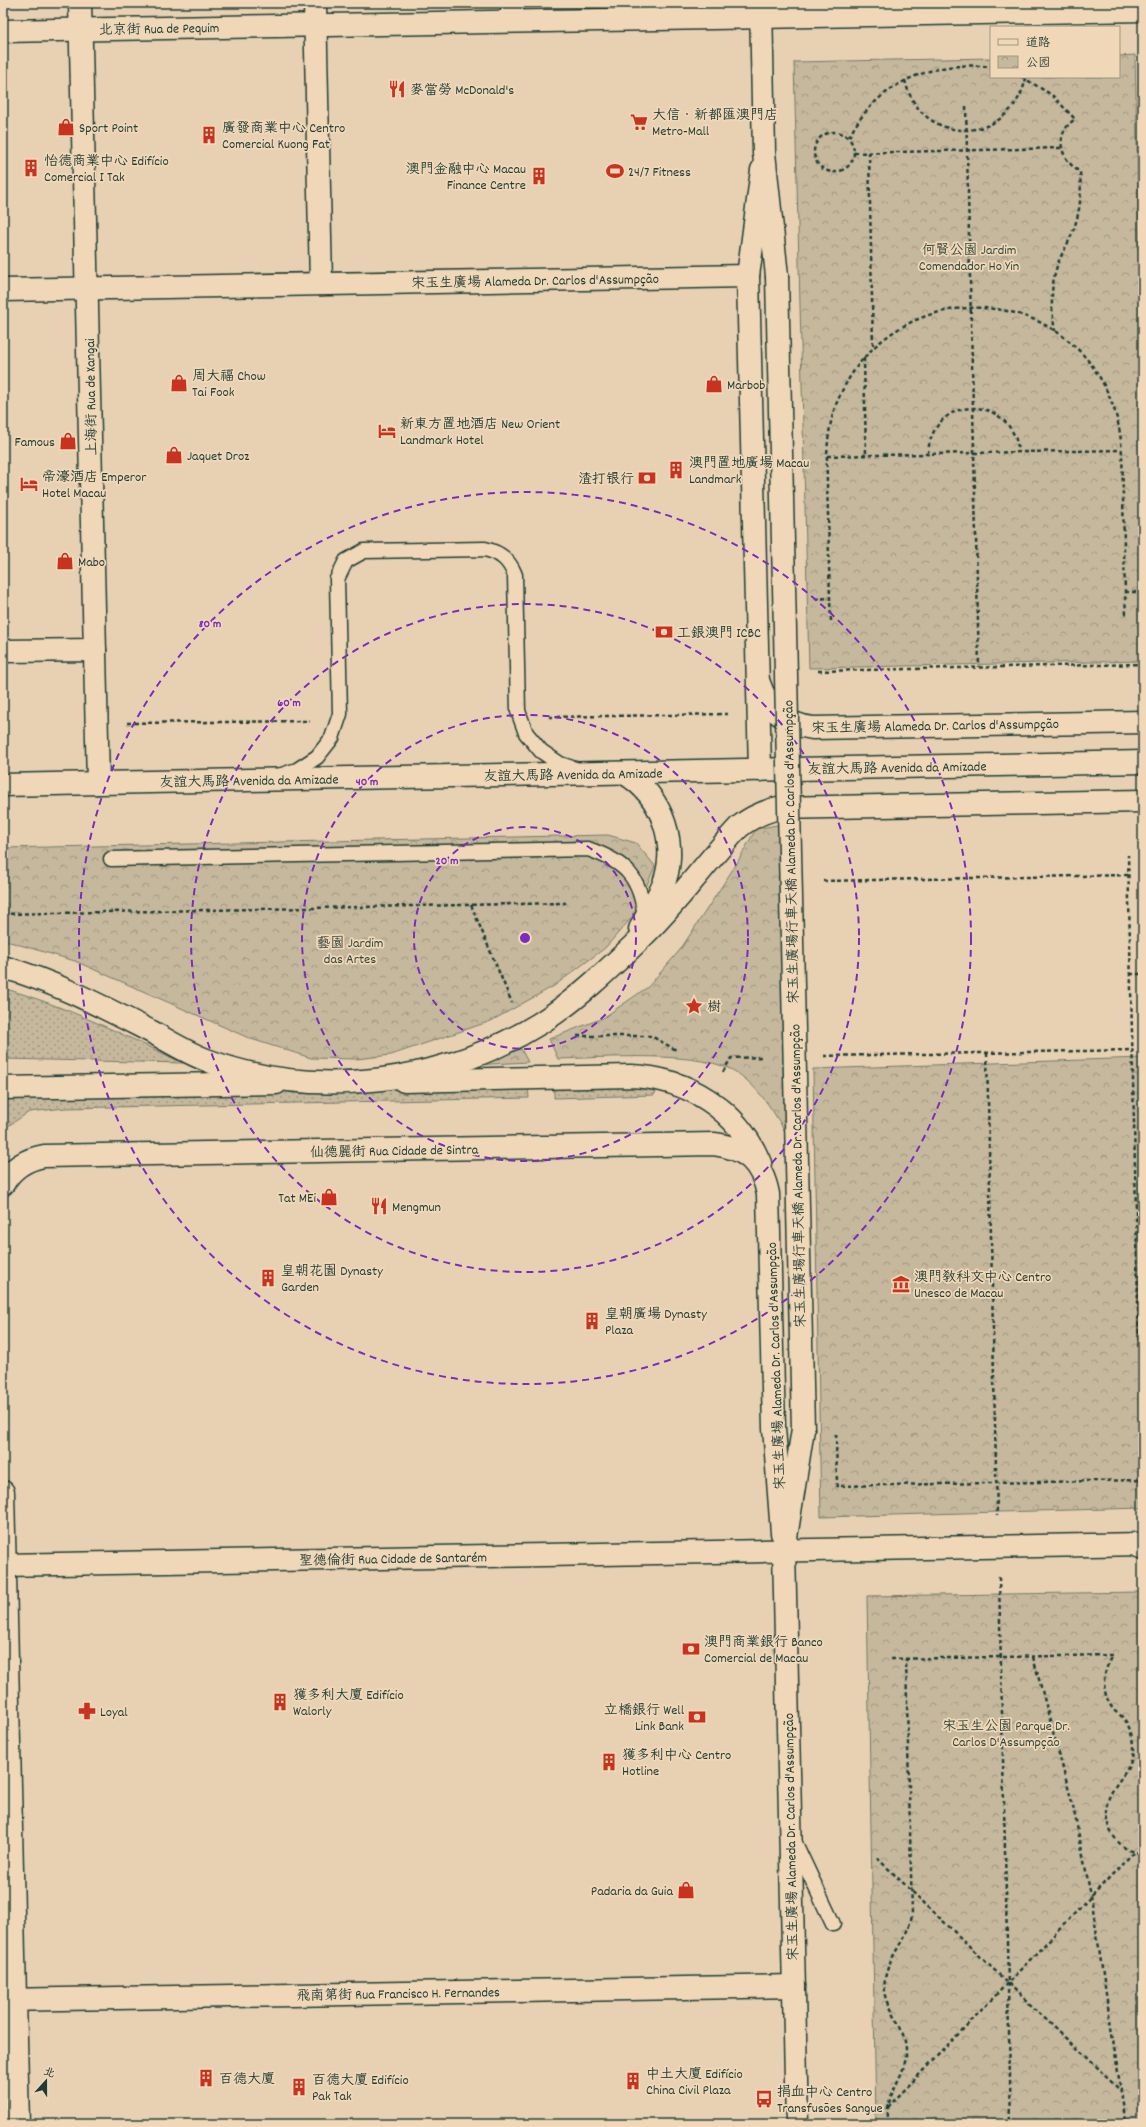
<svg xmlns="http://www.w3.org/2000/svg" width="1146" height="2127" font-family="Dekko,'LXGW WenKai TC',sans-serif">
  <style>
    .grass { fill: url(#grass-dots); stroke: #727a68 }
    .park { fill: url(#park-crowns); stroke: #727a68 }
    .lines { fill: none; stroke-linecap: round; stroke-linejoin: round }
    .lane-casing { stroke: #1f3d34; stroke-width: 17 }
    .street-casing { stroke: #1f3d34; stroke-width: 25 }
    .secondary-casing { stroke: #1f3d34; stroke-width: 25 }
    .primary-casing { stroke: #1f3d34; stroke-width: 25 }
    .path { stroke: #1f3d34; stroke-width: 2.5; stroke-dasharray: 4 3; stroke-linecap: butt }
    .lane { stroke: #f0d7b8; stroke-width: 14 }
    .street { stroke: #f0d7b8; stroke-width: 22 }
    .secondary { stroke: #f0d7b8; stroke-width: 22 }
    .primary { stroke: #f0d7b8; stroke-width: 22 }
    .secondary-bridge-casing { stroke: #1f3d34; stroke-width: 25; stroke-linecap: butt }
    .secondary-bridge { stroke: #f0d7b8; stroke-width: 22 }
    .ring { fill: none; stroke: #7b2cbf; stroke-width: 2; stroke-dasharray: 7 5 }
    .labels { text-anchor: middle; stroke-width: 3.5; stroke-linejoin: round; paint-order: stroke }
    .street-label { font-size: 14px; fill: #1f3d34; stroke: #f0d7b8 }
    .poi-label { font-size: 14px; fill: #1f3d34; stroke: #f0d7b8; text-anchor: start }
    .park-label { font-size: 14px; fill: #30493e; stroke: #f0d7b8 }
    .centre { fill: #7b2cbf; stroke: #f0d7b8; stroke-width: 2 }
    .ring-label { font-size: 12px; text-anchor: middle; font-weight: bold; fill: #7b2cbf; stroke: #f0d7b8; stroke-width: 3.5; stroke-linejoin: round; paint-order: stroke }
  </style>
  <defs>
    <pattern id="grass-dots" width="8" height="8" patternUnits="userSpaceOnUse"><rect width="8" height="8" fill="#c6b89d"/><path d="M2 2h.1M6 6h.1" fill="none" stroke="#a09781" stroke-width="1.8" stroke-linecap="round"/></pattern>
    <pattern id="park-crowns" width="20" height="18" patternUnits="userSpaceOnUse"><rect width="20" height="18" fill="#c6b89d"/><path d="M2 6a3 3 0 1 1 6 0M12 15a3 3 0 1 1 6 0" fill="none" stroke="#a09781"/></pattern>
  </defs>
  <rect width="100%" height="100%" fill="#e8d1b3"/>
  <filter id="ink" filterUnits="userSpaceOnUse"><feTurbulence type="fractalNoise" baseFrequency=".025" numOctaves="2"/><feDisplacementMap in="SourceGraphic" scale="8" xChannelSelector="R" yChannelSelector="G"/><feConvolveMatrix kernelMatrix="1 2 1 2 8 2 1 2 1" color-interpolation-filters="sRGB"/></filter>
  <g filter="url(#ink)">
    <g class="grass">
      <path d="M 3,988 C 66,1006 124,1035 183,1063 L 3,1059 Z"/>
      <polygon points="653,1084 657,1090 654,1095 554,1098 554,1085"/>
      <polygon points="528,1085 529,1098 65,1108 29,1112 5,1128 3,1132 3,1099"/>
    </g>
    <g class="park">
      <polygon points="1135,55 1143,406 1143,661 809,668 794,62 991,58 991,77 1119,77 1119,56"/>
      <path d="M 787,823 L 789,1138 C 775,1114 762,1091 739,1074 C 705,1049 600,1058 558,1059 L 549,1039 L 603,1018 L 648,987 L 680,950 L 737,863 L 756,829 Z"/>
      <polygon points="608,835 636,843 655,866 634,915 605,948 554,986 491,1021 391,1055 356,1059 311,1058 251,1039 75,961 3,940 3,848"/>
      <polygon points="521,1049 528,1062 474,1065 474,1061"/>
      <polygon points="1143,1058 1143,1508 821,1517 813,1069"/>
      <polygon points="1143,1592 1143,2124 876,2124 867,1596"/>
    </g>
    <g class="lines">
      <g class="lane-casing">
        <g id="lane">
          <path d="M 282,775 L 297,770 L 317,757 L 332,738 L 340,714 L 337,579 L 346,561 L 364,551 L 485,549 C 501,553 509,560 515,575 L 518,711 L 526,733 L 541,751 L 560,764 L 575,769"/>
          <path d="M 111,859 L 588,849 C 626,862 641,878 645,918"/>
          <polyline points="794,1841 833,1924"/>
        </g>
      </g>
      <g class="street-casing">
        <g id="street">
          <polyline points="80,3 98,783"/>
          <polyline points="315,3 321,284"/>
          <polyline points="512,3 512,21"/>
          <polyline points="3,290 748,276"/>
          <polyline points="3,651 95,650"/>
          <path d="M 759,683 C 767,709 787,725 813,728 L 1143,722"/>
          <polyline points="760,770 748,276 762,170"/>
          <path d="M 404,1081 L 631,1076 C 688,1078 738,1110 760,1163"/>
          <polyline points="3,1088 276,1083"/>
          <path d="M 3,1184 C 12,1168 27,1159 44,1156 L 714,1144 C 746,1148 762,1163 768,1194 L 774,1428 L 782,1533"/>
          <polyline points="3,1492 18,2124"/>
          <polyline points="3,1565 1143,1544"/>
          <polyline points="3,2000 794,1986"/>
        </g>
      </g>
      <g class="secondary-casing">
        <g id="secondary">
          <polyline points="761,3 764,153 777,276"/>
          <polyline points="3,31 1143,10"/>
          <polyline points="1133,1544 1143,1548"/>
          <polyline points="797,2124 784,1550 803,1429"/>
        </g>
      </g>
      <g class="primary-casing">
        <g id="primary">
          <path d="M 624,773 C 663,795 680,847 662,888 C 655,902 647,915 640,929"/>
          <polyline points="3,785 1143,762"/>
          <path d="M 3,967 C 56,982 103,1007 152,1032 C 170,1042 189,1054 209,1061 C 317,1101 445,1083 542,1022 C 578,999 610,968 640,939 C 676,905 705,863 739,827 C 751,817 763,812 778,808 L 1143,801"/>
        </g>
      </g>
      <g class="path">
        <path d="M 1022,77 L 1052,95 L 1075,119 C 1053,135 1060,159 1080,172 C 1082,196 1080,216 1070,238 C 1066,248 1060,256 1057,266 C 1050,288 1051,309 1055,331"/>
        <path d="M 905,80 C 920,148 1011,146 1026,78"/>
        <polyline points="966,106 979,667"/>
        <circle cx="834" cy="152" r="20"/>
        <path d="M 849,137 C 876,84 933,59 991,67"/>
        <polyline points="869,152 873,348"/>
        <polyline points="854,153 1062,148"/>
        <polyline points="864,358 866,455"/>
        <path d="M 928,454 C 931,395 1010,391 1019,452"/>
        <polyline points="827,456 1122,450"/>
        <polyline points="1125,592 1143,592"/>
        <polyline points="815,599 830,598"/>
        <path d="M 831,621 C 829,585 829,549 828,514 C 827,476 823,435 838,400 C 890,275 1068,277 1113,406 C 1124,435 1122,466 1123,497 C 1124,536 1124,576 1126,616"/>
        <polyline points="818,671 1143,664"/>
        <polyline points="549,717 728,714"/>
        <polyline points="127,723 310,721"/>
        <polyline points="823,881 1128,875"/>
        <polyline points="471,905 512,1003"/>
        <polyline points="3,914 566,903"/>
        <polyline points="1130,974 1143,974"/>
        <polyline points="577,1036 651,1036 678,1051"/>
        <polyline points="987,1053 997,1516"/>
        <polyline points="824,1056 1132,1050"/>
        <polyline points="723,1072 731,1058 763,1057"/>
        <polyline points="836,1434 837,1486 1142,1480 1128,855"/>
        <polyline points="999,1577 1011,2124"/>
        <polyline points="1033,1657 1073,1806 1091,1896 1126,2124"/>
        <path d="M 891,1659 L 1112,1655 C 1103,1673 1100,1691 1113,1709 C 1116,1713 1121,1715 1124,1719 C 1130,1726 1133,1738 1133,1748 C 1134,1774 1106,1785 1106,1813 C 1107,1822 1109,1831 1115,1838 C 1123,1848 1130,1853 1143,1853"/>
        <polyline points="877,1858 1121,2091"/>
        <polyline points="888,2107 1133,1853"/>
        <path d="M 889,2124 C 882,2094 907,2078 906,2051 C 906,2024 881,2006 885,1979 C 889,1954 907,1941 912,1915 L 906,1659"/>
      </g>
      <use href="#lane" class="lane"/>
      <use href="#street" class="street"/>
      <use href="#secondary" class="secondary"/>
      <use href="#primary" class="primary"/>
      <g class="secondary-bridge-casing">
        <polyline id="secondary-bridge" points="777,276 803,1429"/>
      </g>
      <use href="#secondary-bridge" class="secondary-bridge"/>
    </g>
  </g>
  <g class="ring">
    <circle cx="525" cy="938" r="111"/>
    <circle cx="525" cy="938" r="223"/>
    <circle cx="525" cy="938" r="334"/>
    <circle cx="525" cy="938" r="446"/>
  </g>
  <defs>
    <g id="restaurant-bare" transform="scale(1.38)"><path d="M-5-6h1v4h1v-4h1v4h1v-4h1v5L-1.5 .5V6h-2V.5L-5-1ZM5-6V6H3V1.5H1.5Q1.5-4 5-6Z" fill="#c8321e" stroke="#f0d7b8" stroke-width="2.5" paint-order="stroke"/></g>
    <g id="supermarket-bare" transform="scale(1.38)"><path d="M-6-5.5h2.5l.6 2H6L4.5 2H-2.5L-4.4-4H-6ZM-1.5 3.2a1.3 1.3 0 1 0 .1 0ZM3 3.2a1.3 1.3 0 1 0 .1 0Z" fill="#c8321e" stroke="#f0d7b8" stroke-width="2.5" paint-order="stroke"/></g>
    <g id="shop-bare" transform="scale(1.38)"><path d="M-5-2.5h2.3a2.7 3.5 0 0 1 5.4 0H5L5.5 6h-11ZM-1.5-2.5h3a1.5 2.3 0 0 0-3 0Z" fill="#c8321e" stroke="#f0d7b8" stroke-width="2.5" paint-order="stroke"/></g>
    <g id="building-bare" transform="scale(1.38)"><path d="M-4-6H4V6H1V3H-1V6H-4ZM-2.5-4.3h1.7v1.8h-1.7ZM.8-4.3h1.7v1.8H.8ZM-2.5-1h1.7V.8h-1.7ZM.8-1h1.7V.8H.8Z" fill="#c8321e" stroke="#f0d7b8" stroke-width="2.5" paint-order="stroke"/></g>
    <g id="stadium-bare" transform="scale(1.38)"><path d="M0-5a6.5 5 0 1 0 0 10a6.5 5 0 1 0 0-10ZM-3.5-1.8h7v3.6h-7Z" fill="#c8321e" stroke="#f0d7b8" stroke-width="2.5" paint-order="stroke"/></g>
    <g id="hotel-bare" transform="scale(1.38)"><path d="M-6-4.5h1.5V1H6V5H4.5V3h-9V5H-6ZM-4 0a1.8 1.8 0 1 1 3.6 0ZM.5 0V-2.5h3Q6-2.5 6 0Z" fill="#c8321e" stroke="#f0d7b8" stroke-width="2.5" paint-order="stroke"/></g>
    <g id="bank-bare" transform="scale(1.38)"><path d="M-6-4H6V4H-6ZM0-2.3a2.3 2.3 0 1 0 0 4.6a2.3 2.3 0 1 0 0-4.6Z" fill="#c8321e" stroke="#f0d7b8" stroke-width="2.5" paint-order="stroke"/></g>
    <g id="sight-bare" transform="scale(1.38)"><path d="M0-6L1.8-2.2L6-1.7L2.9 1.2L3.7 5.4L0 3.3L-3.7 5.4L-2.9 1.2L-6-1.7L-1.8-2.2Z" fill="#c8321e" stroke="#f0d7b8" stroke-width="2.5" paint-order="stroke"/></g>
    <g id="museum-bare" transform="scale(1.38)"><path d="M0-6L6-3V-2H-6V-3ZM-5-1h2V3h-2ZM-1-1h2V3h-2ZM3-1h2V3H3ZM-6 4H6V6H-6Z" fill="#c8321e" stroke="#f0d7b8" stroke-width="2.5" paint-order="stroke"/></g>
    <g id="pharmacy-bare" transform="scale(1.38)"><path d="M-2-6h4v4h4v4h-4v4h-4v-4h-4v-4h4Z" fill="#c8321e" stroke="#f0d7b8" stroke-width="2.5" paint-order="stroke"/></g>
    <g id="bus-bare" transform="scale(1.38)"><path d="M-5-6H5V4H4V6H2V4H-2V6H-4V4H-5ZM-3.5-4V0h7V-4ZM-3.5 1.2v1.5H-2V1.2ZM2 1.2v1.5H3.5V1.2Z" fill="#c8321e" stroke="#f0d7b8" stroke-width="2.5" paint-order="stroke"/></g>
  </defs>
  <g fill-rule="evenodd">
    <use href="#restaurant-bare" x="397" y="89"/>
    <use href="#supermarket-bare" x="639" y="122"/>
    <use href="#shop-bare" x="66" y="127"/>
    <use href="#building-bare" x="209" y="135"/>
    <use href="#building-bare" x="31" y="168"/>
    <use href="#stadium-bare" x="615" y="171"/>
    <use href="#building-bare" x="539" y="176"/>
    <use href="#shop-bare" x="179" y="383"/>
    <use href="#shop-bare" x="714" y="384"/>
    <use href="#hotel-bare" x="387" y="431"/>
    <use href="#shop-bare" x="68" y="441"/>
    <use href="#shop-bare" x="174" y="455"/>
    <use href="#building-bare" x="676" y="470"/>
    <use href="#bank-bare" x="647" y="478"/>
    <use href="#hotel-bare" x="29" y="484"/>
    <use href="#shop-bare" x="65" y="561"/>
    <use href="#bank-bare" x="664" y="632"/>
    <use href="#sight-bare" x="694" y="1006"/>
    <use href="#shop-bare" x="329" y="1197"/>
    <use href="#restaurant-bare" x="379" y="1206"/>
    <use href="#building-bare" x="268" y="1278"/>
    <use href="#museum-bare" x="901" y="1284"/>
    <use href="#building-bare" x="592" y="1321"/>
    <use href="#bank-bare" x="691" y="1649"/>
    <use href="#building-bare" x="280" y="1702"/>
    <use href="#pharmacy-bare" x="87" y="1711"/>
    <use href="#bank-bare" x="697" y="1717"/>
    <use href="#building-bare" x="609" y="1762"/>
    <use href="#shop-bare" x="686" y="1890"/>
    <use href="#building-bare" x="206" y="2078"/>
    <use href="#building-bare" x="633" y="2081"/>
    <use href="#building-bare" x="299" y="2087"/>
    <use href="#bus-bare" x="764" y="2099"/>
  </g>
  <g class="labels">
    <g class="street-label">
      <text transform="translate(159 28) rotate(-1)" y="5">北京街 Rua de Pequim</text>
      <text transform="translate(535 280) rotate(-1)" y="5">宋玉生廣場 Alameda Dr. Carlos d'Assumpção</text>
      <text transform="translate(90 397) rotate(-91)" y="5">上海街 Rua de Xangai</text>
      <text transform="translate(935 725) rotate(-1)" y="5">宋玉生廣場 Alameda Dr. Carlos d'Assumpção</text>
      <text transform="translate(897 767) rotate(-1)" y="5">友誼大馬路 Avenida da Amizade</text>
      <text transform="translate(573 774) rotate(-1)" y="5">友誼大馬路 Avenida da Amizade</text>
      <text transform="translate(249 780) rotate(-1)" y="5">友誼大馬路 Avenida da Amizade</text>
      <text transform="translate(790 852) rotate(-91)" y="5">宋玉生廣場行車天橋 Alameda Dr. Carlos d'Assumpção</text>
      <text transform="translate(394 1150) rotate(-1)" y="5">仙德麗街 Rua Cidade de Sintra</text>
      <text transform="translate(797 1176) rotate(-91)" y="5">宋玉生廣場行車天橋 Alameda Dr. Carlos d'Assumpção</text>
      <text transform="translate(775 1366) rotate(-92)" y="5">宋玉生廣場 Alameda Dr. Carlos d'Assumpção</text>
      <text transform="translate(393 1558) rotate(-1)" y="5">聖德倫街 Rua Cidade de Santarém</text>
      <text transform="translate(790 1837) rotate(-91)" y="5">宋玉生廣場 Alameda Dr. Carlos d'Assumpção</text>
      <text transform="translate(398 1993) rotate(-1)" y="5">飛南第街 Rua Francisco H. Fernandes</text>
    </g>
    <g class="poi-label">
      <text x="410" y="94">麥當勞 McDonald's</text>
      <text x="652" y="119">大信．新都匯澳門店<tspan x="652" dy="16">Metro-Mall</tspan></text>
      <text x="79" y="132">Sport Point</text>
      <text x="222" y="132">廣發商業中心 Centro<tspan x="222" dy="16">Comercial Kuong Fat</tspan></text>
      <text x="44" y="165">怡德商業中心 Edifício<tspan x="44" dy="16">Comercial I Tak</tspan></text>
      <text x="526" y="173" text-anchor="end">澳門金融中心 Macau<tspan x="526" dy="16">Finance Centre</tspan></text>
      <text x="628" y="176">24/7 Fitness</text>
      <text x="192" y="380">周大福 Chow<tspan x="192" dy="16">Tai Fook</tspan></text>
      <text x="727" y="389">Marbob</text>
      <text x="400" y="428">新東方置地酒店 New Orient<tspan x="400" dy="16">Landmark Hotel</tspan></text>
      <text x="55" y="446" text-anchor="end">Famous</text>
      <text x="187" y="460">Jaquet Droz</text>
      <text x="689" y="467">澳門置地廣場 Macau<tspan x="689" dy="16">Landmark</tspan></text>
      <text x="42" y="481">帝濠酒店 Emperor<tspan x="42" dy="16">Hotel Macau</tspan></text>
      <text x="634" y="483" text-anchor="end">渣打银行</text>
      <text x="78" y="566">Mabo</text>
      <text x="677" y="637">工銀澳門 ICBC</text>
      <text x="707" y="1011">樹</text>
      <text x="316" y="1202" text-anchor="end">Tat MEi</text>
      <text x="392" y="1211">Mengmun</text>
      <text x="281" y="1275">皇朝花園 Dynasty<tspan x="281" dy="16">Garden</tspan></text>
      <text x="914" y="1281">澳門教科文中心 Centro<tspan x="914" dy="16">Unesco de Macau</tspan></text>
      <text x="605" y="1318">皇朝廣場 Dynasty<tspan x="605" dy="16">Plaza</tspan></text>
      <text x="704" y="1646">澳門商業銀行 Banco<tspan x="704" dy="16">Comercial de Macau</tspan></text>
      <text x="293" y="1699">獲多利大廈 Edifício<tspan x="293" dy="16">Walorly</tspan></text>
      <text x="684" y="1714" text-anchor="end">立橋銀行 Well<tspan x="684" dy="16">Link Bank</tspan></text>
      <text x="100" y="1716">Loyal</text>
      <text x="622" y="1759">獲多利中心 Centro<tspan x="622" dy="16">Hotline</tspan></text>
      <text x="673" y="1895" text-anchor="end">Padaria da Guia</text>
      <text x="646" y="2078">中土大廈 Edifício<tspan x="646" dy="16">China Civil Plaza</tspan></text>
      <text x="219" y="2083">百德大廈</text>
      <text x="312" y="2084">百德大廈 Edifício<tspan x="312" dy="16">Pak Tak</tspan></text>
      <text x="777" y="2096">捐血中心 Centro<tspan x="777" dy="16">Transfusões Sangue</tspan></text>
    </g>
    <g class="park-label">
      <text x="969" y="254">何賢公園 Jardim<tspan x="969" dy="16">Comendador Ho Yin</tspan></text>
      <text x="350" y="947">藝園 Jardim<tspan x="350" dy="16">das Artes</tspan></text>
      <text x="1006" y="1730">宋玉生公園 Parque Dr.<tspan x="1006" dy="16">Carlos D'Assumpção</tspan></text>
    </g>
  </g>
  <circle cx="525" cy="938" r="6" class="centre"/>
  <g class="ring-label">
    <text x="210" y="627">80 m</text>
    <text x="289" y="706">60 m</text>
    <text x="367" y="785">40 m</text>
    <text x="447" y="864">20 m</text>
  </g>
  <rect width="1146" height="2127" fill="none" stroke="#f0d7b8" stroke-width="16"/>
  <rect x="8" y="8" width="1130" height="2111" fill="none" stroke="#1f3d34" stroke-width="1.5" filter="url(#ink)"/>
  <rect x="990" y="26" width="130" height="52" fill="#f0d7b8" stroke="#9c9983"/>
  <rect x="998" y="39" width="20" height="6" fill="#f0d7b8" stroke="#9c9983"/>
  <text x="1026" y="46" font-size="12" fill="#1f3d34">道路</text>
  <rect x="998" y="56" width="20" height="12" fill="url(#park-crowns)" stroke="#9c9983"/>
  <text x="1026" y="66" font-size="12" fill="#1f3d34">公园</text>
  <g transform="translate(46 2081) rotate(21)" stroke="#f0d7b8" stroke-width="3" paint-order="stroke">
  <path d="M0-3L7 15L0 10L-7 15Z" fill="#1f3d34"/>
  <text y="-6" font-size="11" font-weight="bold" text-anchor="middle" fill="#1f3d34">北</text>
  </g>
</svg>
